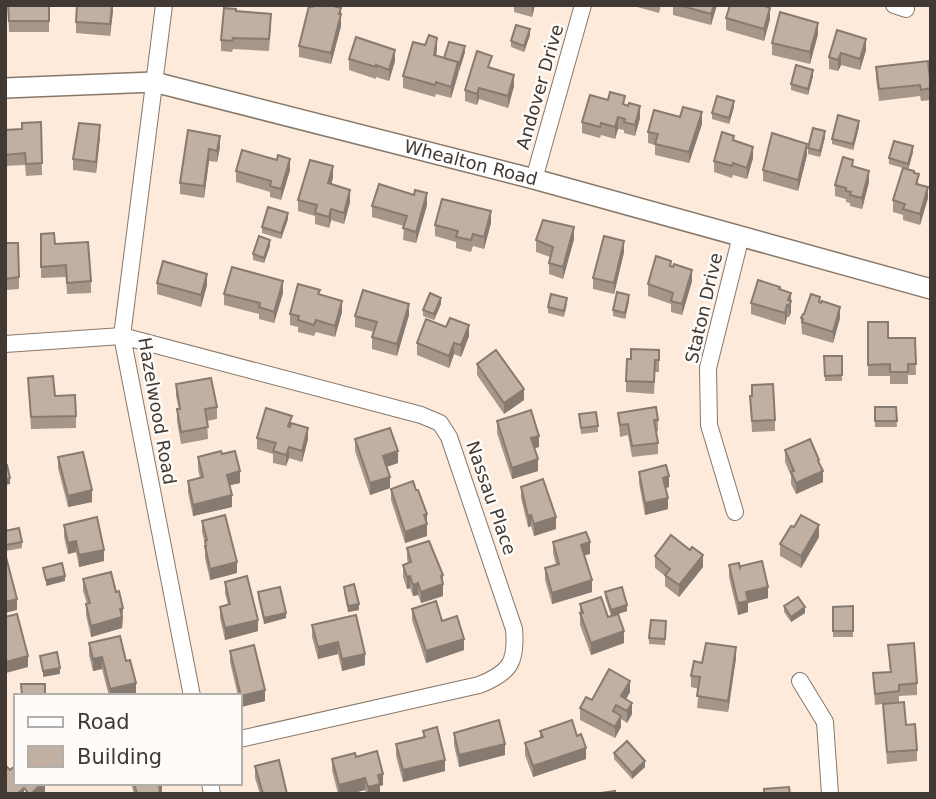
<svg xmlns="http://www.w3.org/2000/svg" width="936" height="799" font-family="'DejaVu Sans',sans-serif">
  <style>
    .lines { fill: none; stroke-linecap: round; stroke-linejoin: round }
    .minor-casing { stroke: #88786a; stroke-width: 18 }
    .tertiary-casing { stroke: #88786a; stroke-width: 22 }
    .minor { stroke: #fff; stroke-width: 16 }
    .tertiary { stroke: #fff; stroke-width: 19 }
    .wall { fill: #a6968a }
    .shaded-wall { fill: #877a71 }
    .building { fill: #c1afa1; stroke: #877a71; stroke-width: 2 }
    .labels { text-anchor: middle; stroke-width: 5; stroke-linejoin: round; paint-order: stroke }
    .street-label { font-size: 18px; fill: #413a34; stroke: #fefbf8 }
  </style>
  <rect width="100%" height="100%" fill="#fdeadb"/>
  <g class="lines">
    <g class="minor-casing">
      <g id="minor">
        <polyline points="164,5 122,336 192,696"/>
        <polyline points="894,5 906,9"/>
        <polyline points="534,179 583,5"/>
        <path d="M 5,344 L 122,336 L 421,415 L 440,423 L 449,437 L 514,629 C 517,662 510,673 479,685 L 240,739"/>
        <polyline points="735,512 709,425 708,368 741,236"/>
        <polyline points="800,681 825,722 830,794"/>
        <polyline points="210,783 212,794"/>
      </g>
    </g>
    <g class="tertiary-casing">
      <g id="tertiary">
        <path id="s1" d="M 5,88 L 154,82 L 534,179 L 931,289"/>
      </g>
    </g>
    <use href="#minor" class="minor"/>
    <use href="#tertiary" class="tertiary"/>
  </g>
  <g class="wall">
    <polygon points="8,5 49,5 49,32 9,32"/>
    <polygon points="76,5 113,5 110,36 76,33"/>
    <polygon points="514,5 535,5 532,17 514,12"/>
    <polygon points="630,5 661,5 659,13"/>
    <polygon points="673,5 717,5 711,25 673,15"/>
    <polygon points="312,7 341,8 341,26 331,64 299,57 299,46"/>
    <polygon points="236,11 271,26 269,51 233,49 232,52 221,51 221,40"/>
    <polygon points="726,18 770,19 764,41 726,30"/>
    <polygon points="837,30 866,50 860,70 841,65 838,71 829,69 829,57"/>
    <polygon points="818,34 810,64 772,55 772,43"/>
    <polygon points="530,35 524,52 511,47 511,41"/>
    <polygon points="437,49 436,56 444,58 465,52 451,98 436,94 435,97 403,88 403,76"/>
    <polygon points="349,59 395,61 389,81 376,77 376,79 349,70"/>
    <polygon points="876,67 931,86 931,100 921,101 920,96 879,101 876,78"/>
    <polygon points="492,68 514,86 508,108 479,99 477,105 465,101 465,90"/>
    <polygon points="813,76 808,95 791,90 791,84"/>
    <polygon points="625,105 640,118 635,136 624,133 624,130 618,129 615,139 601,135 600,138 582,133 582,122"/>
    <polygon points="734,107 729,124 712,119 712,113"/>
    <polygon points="41,122 42,175 26,176 25,165 5,166 5,130 22,129"/>
    <polygon points="702,124 689,163 655,155 655,145 648,143 648,132"/>
    <polygon points="859,127 853,150 832,144 832,139"/>
    <polygon points="188,130 220,147 217,162 209,161 204,198 180,194 180,183"/>
    <polygon points="100,137 96,173 73,170 73,159"/>
    <polygon points="825,137 820,157 808,154 808,148"/>
    <polygon points="734,141 753,158 747,179 733,175 732,178 714,172 714,161"/>
    <polygon points="913,152 908,169 914,173 919,184 928,198 920,225 903,220 903,215 893,212 893,200 903,168 889,164 889,158"/>
    <polygon points="807,155 798,191 763,181 763,170"/>
    <polygon points="853,166 869,182 862,209 850,206 850,203 846,202 846,199 835,196 835,185"/>
    <polygon points="290,170 281,200 270,197 270,192 236,182 236,171"/>
    <polygon points="333,178 331,184 350,202 344,224 331,220 329,228 315,224 315,216 298,211 298,200"/>
    <polygon points="427,205 416,243 403,240 404,226 372,217 372,206"/>
    <polygon points="288,219 281,239 262,233 262,227"/>
    <polygon points="491,223 484,249 473,246 471,252 456,248 456,242 435,236 435,225"/>
    <polygon points="41,234 55,244 91,281 91,293 67,294 66,277 41,278"/>
    <polygon points="574,239 563,279 549,274 549,263 550,257 536,252 536,240"/>
    <polygon points="5,243 19,277 19,289 5,290"/>
    <polygon points="270,246 264,263 253,260 253,254"/>
    <polygon points="624,252 614,294 593,289 593,278"/>
    <polygon points="671,267 692,281 682,315 671,312 671,304 648,296 648,284"/>
    <polygon points="157,283 207,285 201,307 157,294"/>
    <polygon points="780,289 791,293 791,312 789,317 787,317 785,325 751,314 751,303"/>
    <polygon points="283,293 274,323 259,319 259,314 224,305 224,294"/>
    <polygon points="320,295 342,312 335,337 316,332 314,336 298,332 298,327 290,325 290,314"/>
    <polygon points="629,301 625,319 613,316 613,310"/>
    <polygon points="820,303 840,318 833,343 802,334 801,318 804,314"/>
    <polygon points="441,304 434,320 423,316 423,310"/>
    <polygon points="567,304 564,317 548,313 548,307"/>
    <polygon points="409,315 397,356 372,349 372,337 374,332 355,327 355,316"/>
    <polygon points="868,322 888,338 915,338 916,375 908,375 908,384 890,384 890,376 868,376"/>
    <polygon points="446,327 469,336 461,357 454,354 449,368 417,355 417,343"/>
    <polygon points="659,350 659,372 655,372 654,394 626,392 626,381 631,359"/>
    <polygon points="824,356 842,356 842,381 825,381"/>
    <polygon points="477,364 524,400 504,414 477,375"/>
    <polygon points="28,378 55,396 76,416 76,428 31,429"/>
    <polygon points="176,384 217,407 217,419 207,421 208,439 181,444 177,421 177,409 179,409 176,396"/>
    <polygon points="750,396 775,420 775,431 752,432"/>
    <polygon points="875,407 896,407 897,427 875,427"/>
    <polygon points="618,413 658,420 658,431 656,432 658,443 658,454 632,457 628,435 620,437"/>
    <polygon points="579,414 598,426 598,432 581,434"/>
    <polygon points="497,421 539,447 535,448 538,471 512,479 497,433"/>
    <polygon points="292,423 308,439 302,462 289,458 286,466 273,463 273,454 257,449 257,438"/>
    <polygon points="355,439 398,463 386,467 390,488 370,495 355,451"/>
    <polygon points="785,450 823,482 796,494 791,484 791,476 785,462"/>
    <polygon points="222,454 240,483 230,485 232,507 193,516 188,492 188,481 200,478 198,469 198,457"/>
    <polygon points="58,457 92,502 68,507 58,468"/>
    <polygon points="639,472 669,487 665,488 668,509 645,515 639,483"/>
    <polygon points="521,487 556,529 534,536 531,526 528,527 521,498"/>
    <polygon points="391,489 427,514 427,536 405,543 391,500"/>
    <polygon points="202,521 237,573 210,580 205,558 205,544 202,532"/>
    <polygon points="64,525 104,561 79,567 76,552 68,554 64,537"/>
    <polygon points="5,531 22,542 22,548 6,551"/>
    <polygon points="819,537 801,568 780,556 780,544"/>
    <polygon points="553,542 590,554 584,555 592,592 552,604 545,580 545,568 556,565 553,553"/>
    <polygon points="407,548 443,575 443,596 421,603 418,595 413,596 410,588 407,589 403,577 403,565 408,563 407,559"/>
    <polygon points="655,556 703,567 679,597 665,586 665,576 655,568"/>
    <polygon points="729,565 740,568 768,598 748,603 748,612 738,615 729,577"/>
    <polygon points="83,579 123,619 122,628 91,637 86,615 86,604 87,604 83,591"/>
    <polygon points="225,582 258,631 225,640 220,618 220,607 228,605 225,593"/>
    <polygon points="344,587 359,610 348,612 344,593"/>
    <polygon points="258,592 286,618 264,624 258,598"/>
    <polygon points="605,592 627,611 618,614 624,643 591,655 580,625 580,604 608,617 611,616 605,597"/>
    <polygon points="784,606 805,613 791,622 784,612"/>
    <polygon points="853,606 853,637 833,637 833,607"/>
    <polygon points="412,609 442,621 464,650 426,663 412,620"/>
    <polygon points="666,621 665,645 649,644 649,638"/>
    <polygon points="312,625 365,665 342,671 338,654 318,659 312,637"/>
    <polygon points="89,643 136,694 131,696 109,696 102,669 93,671 89,655"/>
    <polygon points="888,645 917,683 917,695 899,696 899,702 906,725 917,750 917,761 887,764 883,704 875,705 873,673 890,672"/>
    <polygon points="230,651 265,701 241,707 240,696 238,696 230,662"/>
    <polygon points="736,658 728,712 697,708 699,689 691,687 691,676 702,663"/>
    <polygon points="630,692 626,699 632,714 627,723 621,719 621,727 615,738 580,720 580,708 592,700"/>
    <polygon points="423,731 445,771 403,782 396,756 396,744 423,738"/>
    <polygon points="540,731 577,736 586,759 533,777 525,755 525,743 540,738"/>
    <polygon points="454,733 505,755 459,767 454,745"/>
    <polygon points="614,753 645,767 632,779 614,759"/>
    <polygon points="356,757 383,785 380,786 380,794 366,794 365,790 350,794 338,794 332,770 332,759"/>
    <polygon points="255,766 287,794 260,794 255,778"/>
    <polygon points="131,783 162,783 162,794 134,794"/>
  </g>
  <g class="shaded-wall">
    <polygon points="113,5 113,12 110,36 110,24"/>
    <polygon points="532,5 535,5 532,17"/>
    <polygon points="714,5 717,5 711,25 711,14"/>
    <polygon points="341,8 341,26 331,64 331,53"/>
    <polygon points="770,8 770,19 764,41 764,29"/>
    <polygon points="818,23 818,34 810,64 810,52"/>
    <polygon points="530,29 530,35 524,52 524,46"/>
    <polygon points="437,38 437,49 434,67 434,55"/>
    <polygon points="866,39 866,50 860,70 860,59"/>
    <polygon points="465,46 465,52 459,71 459,65"/>
    <polygon points="395,50 395,61 389,81 389,70"/>
    <polygon points="841,53 841,65 838,71 838,60"/>
    <polygon points="458,62 458,74 451,98 451,87"/>
    <polygon points="813,70 813,76 808,95 808,89"/>
    <polygon points="514,75 514,86 508,108 508,96"/>
    <polygon points="479,88 479,99 477,105 477,94"/>
    <polygon points="734,101 734,107 729,124 729,118"/>
    <polygon points="640,106 640,118 635,136 635,125"/>
    <polygon points="702,112 702,124 689,163 689,152"/>
    <polygon points="618,117 618,129 615,139 615,127"/>
    <polygon points="859,121 859,127 853,150 853,144"/>
    <polygon points="100,125 100,137 96,173 96,162"/>
    <polygon points="825,131 825,137 820,157 820,151"/>
    <polygon points="220,136 220,147 217,162 217,151"/>
    <polygon points="807,144 807,155 798,191 798,180"/>
    <polygon points="913,146 913,152 908,170 908,164"/>
    <polygon points="753,147 753,158 747,179 747,168"/>
    <polygon points="209,149 209,161 204,198 204,186"/>
    <polygon points="290,159 290,170 281,200 281,189"/>
    <polygon points="333,166 333,178 328,195 328,183"/>
    <polygon points="869,171 869,182 862,209 862,198"/>
    <polygon points="928,187 928,198 920,225 920,214"/>
    <polygon points="350,190 350,202 344,224 344,213"/>
    <polygon points="427,193 427,205 416,243 416,232"/>
    <polygon points="331,209 331,220 329,228 329,217"/>
    <polygon points="491,211 491,223 484,249 484,237"/>
    <polygon points="288,213 288,219 281,239 281,233"/>
    <polygon points="574,227 574,239 563,279 563,267"/>
    <polygon points="270,240 270,246 264,263 264,258"/>
    <polygon points="624,241 624,252 614,294 614,283"/>
    <polygon points="692,270 692,281 682,315 682,304"/>
    <polygon points="207,274 207,285 201,307 201,295"/>
    <polygon points="283,281 283,293 274,323 274,312"/>
    <polygon points="791,293 791,312 789,317 788,300"/>
    <polygon points="629,295 629,301 625,319 625,313"/>
    <polygon points="441,298 441,304 434,320 434,314"/>
    <polygon points="342,301 342,312 335,337 335,326"/>
    <polygon points="409,304 409,315 397,356 397,344"/>
    <polygon points="787,305 787,317 785,325 785,313"/>
    <polygon points="840,307 840,318 833,343 833,332"/>
    <polygon points="469,325 469,336 461,357 461,345"/>
    <polygon points="454,343 454,354 449,368 449,356"/>
    <polygon points="524,389 524,400 504,414 504,403"/>
    <polygon points="308,428 308,439 302,462 302,451"/>
    <polygon points="539,436 539,447 531,449 531,438"/>
    <polygon points="289,447 289,458 286,466 286,455"/>
    <polygon points="398,451 398,463 383,468 383,456"/>
    <polygon points="538,459 538,471 512,479 512,468"/>
    <polygon points="240,471 240,483 227,486 227,475"/>
    <polygon points="823,471 823,482 796,494 796,483"/>
    <polygon points="669,476 669,487 663,489 663,478"/>
    <polygon points="390,477 390,488 370,495 370,483"/>
    <polygon points="10,478 10,484 5,485 5,480"/>
    <polygon points="92,490 92,502 68,507 68,496"/>
    <polygon points="232,495 232,507 193,516 193,505"/>
    <polygon points="668,498 668,509 645,515 645,503"/>
    <polygon points="427,514 427,536 405,543 405,532 424,515"/>
    <polygon points="531,515 531,526 528,527 528,516"/>
    <polygon points="556,517 556,529 534,536 534,524"/>
    <polygon points="819,525 819,537 801,568 801,556"/>
    <polygon points="76,541 76,552 68,554 68,543"/>
    <polygon points="590,542 590,554 581,556 581,545"/>
    <polygon points="104,550 104,561 79,567 79,555"/>
    <polygon points="703,555 703,567 679,597 679,585"/>
    <polygon points="237,562 237,573 210,580 210,569"/>
    <polygon points="443,575 443,596 421,603 421,592"/>
    <polygon points="65,576 65,581 46,586 46,580"/>
    <polygon points="410,576 410,588 407,589 407,577"/>
    <polygon points="592,580 592,592 552,604 552,593"/>
    <polygon points="418,583 418,595 413,596 413,585"/>
    <polygon points="768,587 768,598 748,603 748,612 738,615 738,603 746,592"/>
    <polygon points="17,599 17,610 5,613 5,602"/>
    <polygon points="359,604 359,610 348,612 348,606"/>
    <polygon points="627,605 627,611 611,616 611,610"/>
    <polygon points="805,607 805,613 791,622 791,617"/>
    <polygon points="123,608 122,628 91,637 91,626"/>
    <polygon points="286,613 286,618 264,624 264,618"/>
    <polygon points="258,620 258,631 225,640 225,628"/>
    <polygon points="624,631 624,643 591,655 591,643"/>
    <polygon points="464,639 464,650 426,663 426,651"/>
    <polygon points="338,642 338,654 318,659 318,647"/>
    <polygon points="736,647 736,658 728,712 728,701"/>
    <polygon points="365,654 365,665 342,671 342,659"/>
    <polygon points="28,656 28,667 6,673 6,662"/>
    <polygon points="102,657 102,669 93,671 93,659"/>
    <polygon points="60,668 60,674 43,677 43,671"/>
    <polygon points="630,681 630,692 621,708 621,696"/>
    <polygon points="136,683 136,694 131,696 110,696 110,689"/>
    <polygon points="265,690 265,701 241,707 241,696"/>
    <polygon points="632,703 632,714 627,723 627,711"/>
    <polygon points="621,716 621,727 615,738 615,727"/>
    <polygon points="505,744 505,755 459,767 459,755"/>
    <polygon points="586,748 586,759 533,777 533,766"/>
    <polygon points="445,760 445,771 403,782 403,770"/>
    <polygon points="645,761 645,767 632,779 632,773"/>
    <polygon points="383,774 383,785 380,786 380,794 368,794 368,787 378,775"/>
    <polygon points="365,778 365,790 350,794 339,794 339,785"/>
    <polygon points="42,783 45,783 45,793 44,794 31,794"/>
    <polygon points="162,785 162,794 159,794 159,786"/>
    <polygon points="24,788 24,794 17,794"/>
  </g>
  <g class="building">
    <polygon points="8,5 49,5 49,21 9,21"/>
    <polygon points="77,5 112,5 110,24 76,22"/>
    <polygon points="313,5 329,5 341,8 339,14 341,14 331,53 299,46 309,6 312,7"/>
    <polygon points="678,5 714,5 711,14"/>
    <polygon points="730,5 762,5 770,8 764,29 726,18"/>
    <polygon points="224,8 236,9 236,11 271,14 269,39 233,38 232,41 221,40"/>
    <polygon points="780,12 818,23 810,52 772,43"/>
    <polygon points="516,25 530,29 524,46 511,41"/>
    <polygon points="837,30 866,39 860,59 841,53 838,60 829,57"/>
    <polygon points="429,35 437,38 434,55 458,62 451,87 436,82 435,85 403,76 413,42 425,45"/>
    <polygon points="356,37 395,50 389,70 376,65 376,67 349,59"/>
    <polygon points="449,42 465,46 459,65 458,65 458,62 444,58"/>
    <polygon points="477,51 492,56 488,67 514,75 508,96 479,88 477,94 465,90"/>
    <polygon points="928,61 931,88 921,90 920,85 879,89 876,67"/>
    <polygon points="796,65 813,70 808,89 791,84"/>
    <polygon points="610,92 625,96 623,104 628,106 629,103 640,106 635,125 624,122 625,119 618,117 615,127 601,123 600,127 582,122 590,95 608,100"/>
    <polygon points="717,96 734,101 729,118 712,113"/>
    <polygon points="683,107 702,112 689,152 655,144 658,134 648,132 654,110 680,117"/>
    <polygon points="838,115 859,121 853,144 832,139"/>
    <polygon points="41,122 42,163 26,164 25,153 5,155 5,130 22,129 22,123"/>
    <polygon points="79,123 100,125 96,162 73,159"/>
    <polygon points="813,128 825,131 820,151 808,148"/>
    <polygon points="188,130 220,136 217,151 209,149 204,186 180,183"/>
    <polygon points="722,132 734,136 733,140 753,147 747,168 733,163 732,166 714,161"/>
    <polygon points="772,133 807,144 798,180 763,170"/>
    <polygon points="894,141 913,146 908,164 889,158"/>
    <polygon points="242,150 277,160 278,155 290,159 281,189 270,186 271,181 236,171"/>
    <polygon points="843,157 853,160 852,166 869,171 862,198 850,195 851,192 846,191 846,188 835,185"/>
    <polygon points="310,160 333,166 328,183 350,190 344,213 331,209 329,217 315,213 317,205 298,200"/>
    <polygon points="903,168 914,171 914,173 919,174 916,184 928,187 920,214 903,209 905,204 893,200"/>
    <polygon points="379,184 414,195 415,190 427,193 416,232 403,228 407,216 372,206"/>
    <polygon points="442,199 491,211 484,237 473,234 471,240 456,237 458,231 435,225"/>
    <polygon points="268,207 288,213 281,233 262,227"/>
    <polygon points="543,220 574,227 563,267 549,263 553,247 536,240"/>
    <polygon points="54,233 55,244 88,242 91,281 67,283 66,265 41,267 41,234"/>
    <polygon points="259,236 270,240 264,258 253,254"/>
    <polygon points="604,236 624,241 614,283 593,278"/>
    <polygon points="5,243 18,243 19,277 5,279"/>
    <polygon points="656,256 671,261 670,266 673,267 674,264 692,270 682,304 671,301 673,293 648,284"/>
    <polygon points="163,261 207,274 201,295 157,283"/>
    <polygon points="232,267 283,281 274,312 259,307 260,303 224,294"/>
    <polygon points="758,280 780,287 779,289 791,293 788,300 791,301 789,306 787,305 785,313 751,303"/>
    <polygon points="298,284 320,290 318,294 342,301 335,326 316,320 314,325 298,320 299,316 290,314"/>
    <polygon points="363,290 409,304 397,344 372,337 377,322 355,316"/>
    <polygon points="617,292 629,295 625,313 613,310"/>
    <polygon points="430,293 441,298 434,314 423,310"/>
    <polygon points="551,294 567,298 564,311 548,307"/>
    <polygon points="811,294 820,297 819,302 821,303 822,301 840,307 833,332 802,322 803,319 801,318 803,314 804,314"/>
    <polygon points="450,318 469,325 461,345 454,343 449,356 417,343 426,319 446,327"/>
    <polygon points="868,322 888,322 888,338 915,338 916,364 908,364 908,372 890,372 890,364 868,365"/>
    <polygon points="631,349 659,350 659,360 655,360 654,382 626,381 627,359 631,359"/>
    <polygon points="496,350 524,389 504,403 477,364"/>
    <polygon points="824,356 842,356 842,375 825,376"/>
    <polygon points="53,376 55,396 75,395 76,416 31,417 28,378"/>
    <polygon points="211,378 217,407 205,409 208,427 181,432 177,409 180,409 176,384"/>
    <polygon points="773,384 775,420 752,421 750,396 752,396 752,385"/>
    <polygon points="656,407 658,420 654,420 658,443 632,446 628,424 620,425 618,413"/>
    <polygon points="875,407 896,407 897,421 875,421"/>
    <polygon points="266,408 292,416 288,426 290,427 291,423 308,428 302,451 289,447 286,455 273,451 276,443 257,438"/>
    <polygon points="531,410 539,436 531,438 538,459 512,468 497,421"/>
    <polygon points="596,412 598,426 581,428 579,414"/>
    <polygon points="390,428 398,451 383,456 390,477 370,483 355,439"/>
    <polygon points="810,439 819,460 818,461 823,471 796,483 791,472 794,471 785,450"/>
    <polygon points="221,451 222,454 235,451 240,471 227,475 232,495 193,505 188,481 203,477 198,457"/>
    <polygon points="83,452 92,490 68,496 58,457"/>
    <polygon points="5,465 7,465 10,478 5,480"/>
    <polygon points="666,465 669,476 663,478 668,498 645,503 639,472"/>
    <polygon points="543,479 556,517 534,524 531,515 528,516 521,487"/>
    <polygon points="413,481 416,490 418,490 427,514 424,515 427,524 405,532 391,489"/>
    <polygon points="225,515 237,562 210,569 205,546 206,546 205,541 207,540 202,521"/>
    <polygon points="801,515 819,525 801,556 780,544 791,526 794,527"/>
    <polygon points="97,517 104,550 79,555 76,541 68,543 64,525"/>
    <polygon points="19,528 22,542 6,545 5,531"/>
    <polygon points="586,532 590,542 581,545 592,580 552,593 545,568 559,564 553,542"/>
    <polygon points="671,535 690,550 692,547 703,555 679,585 665,575 670,569 655,556"/>
    <polygon points="429,541 443,575 441,576 443,584 421,592 418,583 413,585 410,576 407,577 403,565 411,562 407,548"/>
    <polygon points="5,557 6,557 17,599 5,602"/>
    <polygon points="762,561 768,587 746,592 748,601 738,603 729,565 739,563 740,568 741,566"/>
    <polygon points="62,563 65,576 46,580 43,568"/>
    <polygon points="111,572 116,592 119,591 123,608 120,609 122,617 91,626 86,604 90,603 83,579"/>
    <polygon points="247,576 258,620 225,628 220,607 230,604 225,582"/>
    <polygon points="354,584 359,604 348,606 344,587"/>
    <polygon points="280,587 286,613 264,618 258,592"/>
    <polygon points="622,587 627,605 611,610 605,592"/>
    <polygon points="601,597 608,617 618,614 624,631 591,643 580,613 583,613 580,604"/>
    <polygon points="798,597 805,607 791,617 784,606"/>
    <polygon points="436,601 442,621 457,616 464,639 426,651 412,609"/>
    <polygon points="853,606 853,631 833,631 833,607"/>
    <polygon points="17,614 28,656 6,662 5,658 5,617"/>
    <polygon points="356,615 365,654 342,659 338,642 318,647 312,625"/>
    <polygon points="651,620 666,621 665,639 649,638"/>
    <polygon points="120,636 126,661 130,660 136,683 110,689 102,657 93,659 89,643"/>
    <polygon points="706,643 736,647 728,701 697,696 700,677 691,676 694,661 702,663"/>
    <polygon points="914,643 917,683 899,685 899,691 875,694 873,673 891,672 888,645"/>
    <polygon points="254,645 265,690 241,696 230,651"/>
    <polygon points="57,652 60,668 43,671 40,656"/>
    <polygon points="609,669 630,681 621,696 632,703 627,711 616,705 613,711 621,716 615,727 580,708 586,697 592,700"/>
    <polygon points="21,684 45,684 45,696 22,696"/>
    <polygon points="904,702 906,725 915,724 917,750 887,752 883,704"/>
    <polygon points="499,720 505,744 459,755 454,733"/>
    <polygon points="572,720 577,736 581,734 586,748 533,766 525,743 543,737 540,731"/>
    <polygon points="437,727 445,760 403,770 396,744 425,737 423,731"/>
    <polygon points="627,741 645,761 632,773 614,753"/>
    <polygon points="377,751 383,774 378,775 380,784 368,787 365,778 339,785 332,759 355,753 356,757"/>
    <polygon points="279,760 287,794 263,794 255,766"/>
    <polygon points="5,765 10,770 16,765 16,783 42,783 31,794 29,794 24,788 17,794 5,794"/>
    <polygon points="134,783 162,783 162,785 159,786 160,794 137,794"/>
    <polygon points="789,787 790,794 764,794 764,789"/>
    <polygon points="615,791 615,794 594,794"/>
  </g>
  <g class="labels">
    <g class="street-label">
      <text transform="translate(540 87) rotate(-74)" y="6">Andover Drive</text>
      <text dy="6" stroke="none"><textPath href="#s1" startOffset="476">Whealton Road</textPath></text>
      <text transform="translate(704 308) rotate(-77)" y="6">Staton Drive</text>
      <text transform="translate(157 411) rotate(80)" y="6">Hazelwood Road</text>
      <text transform="translate(491 498) rotate(71)" y="6">Nassau Place</text>
    </g>
  </g>
  <rect width="936" height="799" fill="none" stroke="#413a34" stroke-width="14"/>
  <rect x="14" y="694" width="228" height="91" fill="#fefbf8" stroke="#b2aeaa" stroke-width="2"/>
  <rect x="28" y="717" width="35" height="10" fill="#ffffff" stroke="#b2aeaa" stroke-width="2"/>
  <text x="77" y="729" font-size="21" fill="#413a34">Road</text>
  <rect x="28" y="746" width="35" height="21" fill="#c1afa1" stroke="#b2aeaa" stroke-width="2"/>
  <text x="77" y="764" font-size="21" fill="#413a34">Building</text>
</svg>
